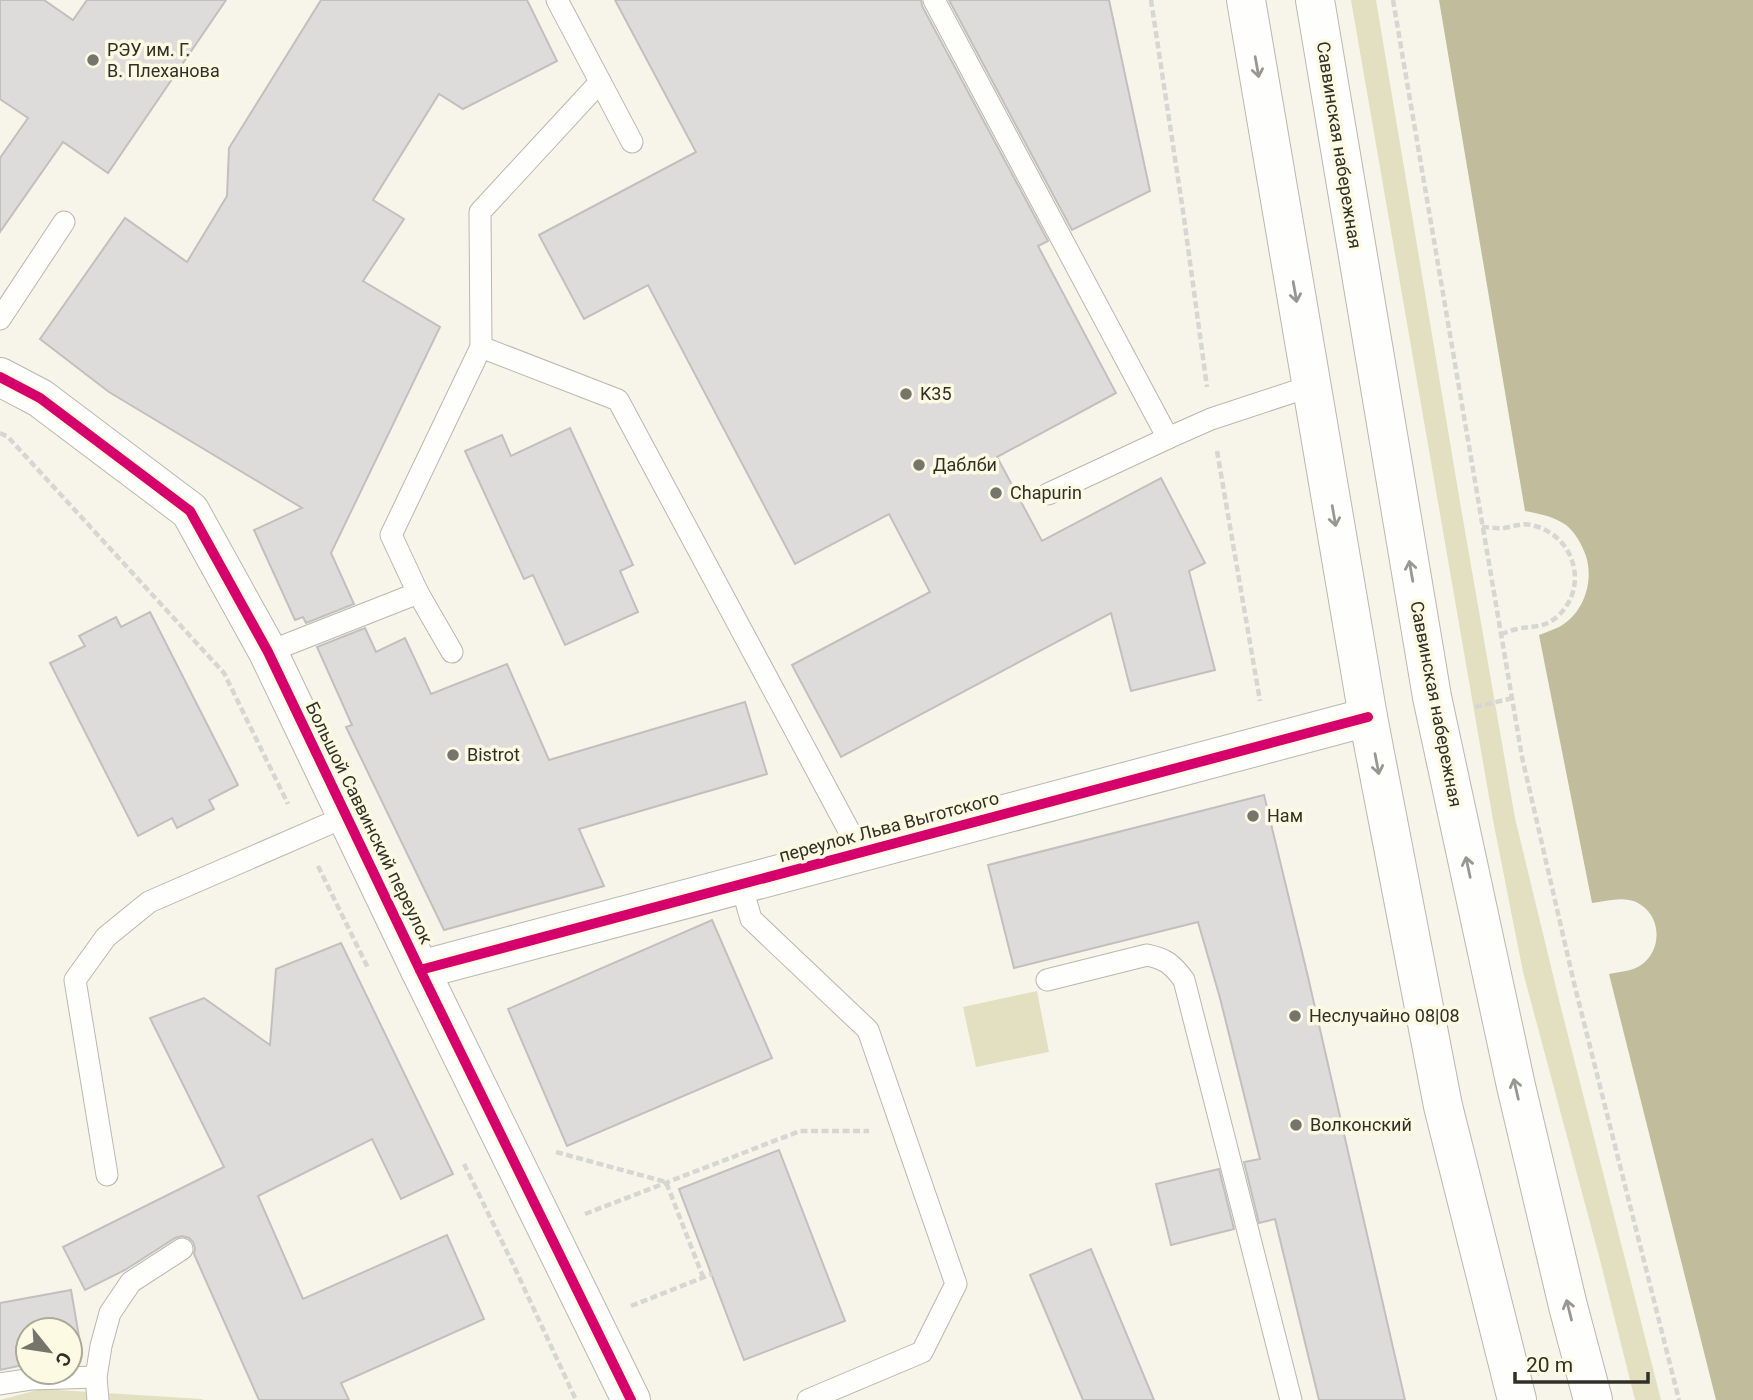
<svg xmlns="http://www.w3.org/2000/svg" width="1753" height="1400" font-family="Roboto,sans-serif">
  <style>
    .green { fill: #e3dfc1 }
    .water { fill: #c1bc9b }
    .building { fill: #dedcdb; stroke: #c1c0be; stroke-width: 2 }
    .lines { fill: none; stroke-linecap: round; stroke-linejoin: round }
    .lane-casing { stroke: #b9b7ae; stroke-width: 23 }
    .street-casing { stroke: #b9b7ae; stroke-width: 40 }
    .secondary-casing { stroke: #b9b7ae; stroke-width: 40 }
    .path { stroke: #d6d6d2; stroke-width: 4.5; stroke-dasharray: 7 3.5; stroke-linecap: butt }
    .lane { stroke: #fefefc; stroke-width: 21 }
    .street { stroke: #fefefc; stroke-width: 38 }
    .secondary { stroke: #fefefc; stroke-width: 38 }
    .cycleway-casing { stroke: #fdfae3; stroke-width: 15 }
    .cycleway { stroke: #d6006c; stroke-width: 10 }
    .oneway { stroke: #989792 }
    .poi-dot { fill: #76756b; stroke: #fdfae3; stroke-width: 2.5 }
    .labels { text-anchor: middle; stroke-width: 7; stroke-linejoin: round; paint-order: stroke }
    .poi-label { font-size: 18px; fill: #313027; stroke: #fdfae3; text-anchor: start }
    .street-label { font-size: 18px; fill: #313027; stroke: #fdfae3 }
  </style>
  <rect width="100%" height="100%" fill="#f7f5e9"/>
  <g class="green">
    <polygon points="1351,0 1376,0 1461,508 1515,818 1561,1008 1661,1400 1635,1400 1600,1260 1523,972 1493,820"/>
    <polygon points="1037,991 1049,1052 976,1067 963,1007"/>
    <polygon points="41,1389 202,1399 203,1400 0,1400"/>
  </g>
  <path class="water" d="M 1439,0 L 1753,0 L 1753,1400 L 1716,1400 L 1609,974 C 1619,972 1633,971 1641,965 C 1663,950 1662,914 1636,902 C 1623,896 1606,901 1592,903 L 1539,635 C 1546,632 1553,630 1559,627 C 1584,613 1594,582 1586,556 C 1582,545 1576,533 1566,525 C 1553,516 1540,514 1525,511 Z"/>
  <g class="building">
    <polygon points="0,0 44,0 73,20 87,0 226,0 108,173 63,142 0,232 0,158 28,118 0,99"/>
    <polygon points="321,0 527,0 557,61 463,109 439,94 373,200 404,219 363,281 440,327 331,553 354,604 306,623 303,617 295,620 254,530 302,508 109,392 40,339 125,218 187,262 227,196 229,148"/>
    <polygon points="615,0 921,0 922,6 1048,241 1038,246 1116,393 997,457 1042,541 1161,478 1205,563 1189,571 1215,670 1131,691 1111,613 841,757 792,665 930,592 889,514 795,564 648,285 584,319 539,235 696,152"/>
    <polygon points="949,0 1109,0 1150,191 1072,230"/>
    <polygon points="570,428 633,565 620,571 638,612 565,645 533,575 524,579 465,451 502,435 511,456"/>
    <polygon points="150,612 238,785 209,800 214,809 177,828 172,818 138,836 50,663 85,646 79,636 116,617 121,627"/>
    <polygon points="365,628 376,652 405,638 431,694 507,664 549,760 745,702 767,774 579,829 604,886 444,930 346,727 352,725 317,647"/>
    <polygon points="1264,795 1308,977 1405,1400 1319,1400 1275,1219 1259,1223 1244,1162 1260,1159 1220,998 1198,922 1014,968 988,865"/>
    <polygon points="712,920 772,1058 567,1146 508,1009"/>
    <polygon points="341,943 453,1174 401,1199 372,1139 258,1196 303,1299 447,1235 484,1319 341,1383 349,1400 259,1400 194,1254 195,1248 193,1242 189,1238 182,1236 175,1238 125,1270 85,1290 63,1247 224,1167 150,1018 204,998 270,1045 276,969"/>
    <polygon points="779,1150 845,1321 744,1360 679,1189"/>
    <polygon points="1219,1169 1234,1229 1171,1245 1156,1184"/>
    <polygon points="1091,1249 1154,1400 1083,1400 1030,1275"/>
    <polygon points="71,1290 82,1354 70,1357 70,1330 28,1330 28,1364 0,1370 0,1303"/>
  </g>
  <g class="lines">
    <g class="lane-casing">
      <g id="lane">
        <polyline points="557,0 632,142"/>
        <polyline points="934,0 1168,438 1211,419 1311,386"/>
        <polyline points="0,319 64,222"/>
        <polyline points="481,347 618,400 861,853"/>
        <polyline points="1048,494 1168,438"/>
        <polyline points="268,652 418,593"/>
        <polyline points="452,652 418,593 391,535 481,347 480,212 600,82"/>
        <polyline points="741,884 751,919 868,1030 956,1284 922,1352 808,1400"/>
        <path d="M 1047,980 L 1147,955 C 1166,959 1172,964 1184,980 L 1291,1400"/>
        <polyline points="107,1175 75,980 106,937 149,902 347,816"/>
        <polyline points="0,1384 32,1379 96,1377"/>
        <polyline points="98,1400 96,1377 101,1346 110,1313 131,1282 182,1249"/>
      </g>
    </g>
    <g class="street-casing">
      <g id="street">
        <polyline points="0,377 40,398 190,511 268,652 420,970 631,1400"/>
        <polyline points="420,970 1368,717"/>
      </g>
    </g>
    <g class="secondary-casing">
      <g id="secondary">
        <polyline points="1246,0 1368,717 1443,1106 1517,1400"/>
        <polyline points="1315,0 1432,697 1516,1086 1568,1306 1593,1400"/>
      </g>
    </g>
    <g class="path">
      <polyline points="1151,0 1184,218 1207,387"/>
      <polyline points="1393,0 1522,757 1574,983 1679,1400"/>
      <polyline points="0,433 8,437 224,673 288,804"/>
      <polyline points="1217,451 1260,701"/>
      <path d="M 1482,527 C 1489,527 1497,529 1504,528 C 1515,526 1524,522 1535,526 C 1575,537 1589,587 1558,616 C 1543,629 1534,625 1517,629 C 1512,630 1507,632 1502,634"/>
      <polyline points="1475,707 1513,698"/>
      <polyline points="318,866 368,968"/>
      <polyline points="556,1152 666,1182 703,1277"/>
      <polyline points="464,1164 512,1262 576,1400"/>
      <polyline points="585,1214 800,1131 869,1131"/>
      <polyline points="631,1306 712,1274"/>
    </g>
    <use href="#lane" class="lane"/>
    <use href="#street" class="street"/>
    <use href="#secondary" class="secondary"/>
    <g class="cycleway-casing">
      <g id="cycleway">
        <polyline points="0,377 40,398 190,511 268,652 420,970 631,1400"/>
        <polyline points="420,970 1368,717"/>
      </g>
    </g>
    <use href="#cycleway" class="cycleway"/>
  </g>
  <defs><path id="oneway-shaft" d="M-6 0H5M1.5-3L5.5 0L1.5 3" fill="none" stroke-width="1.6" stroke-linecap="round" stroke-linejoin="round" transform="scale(1.75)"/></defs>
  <g class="oneway">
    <use href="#oneway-shaft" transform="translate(1257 67) rotate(80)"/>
    <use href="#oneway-shaft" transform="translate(1295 292) rotate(80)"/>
    <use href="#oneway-shaft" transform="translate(1334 516) rotate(80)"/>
    <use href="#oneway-shaft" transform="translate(1411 571) rotate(-100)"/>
    <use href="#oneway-shaft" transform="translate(1377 764) rotate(79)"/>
    <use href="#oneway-shaft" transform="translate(1468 867) rotate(-102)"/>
    <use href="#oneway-shaft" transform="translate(1516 1089) rotate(-103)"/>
    <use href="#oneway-shaft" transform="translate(1569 1310) rotate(-104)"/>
  </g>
  <g class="poi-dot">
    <circle cx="93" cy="60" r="7"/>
    <circle cx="906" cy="394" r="7"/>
    <circle cx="919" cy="465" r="7"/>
    <circle cx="996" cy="493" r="7"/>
    <circle cx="453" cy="755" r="7"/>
    <circle cx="1253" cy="816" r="7"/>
    <circle cx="1295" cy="1016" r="7"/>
    <circle cx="1296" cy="1125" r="7"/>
  </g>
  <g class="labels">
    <g class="poi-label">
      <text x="107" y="56">РЭУ им. Г.<tspan x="107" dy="21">В. Плеханова</tspan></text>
      <text x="920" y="400">K35</text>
      <text x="933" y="471">Даблби</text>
      <text x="1010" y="499">Chapurin</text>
      <text x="467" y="761">Bistrot</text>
      <text x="1267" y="822">Нам</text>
      <text x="1309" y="1022">Неслучайно 08|08</text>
      <text x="1310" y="1131">Волконский</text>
    </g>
    <g class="street-label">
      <text transform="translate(1339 145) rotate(81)" y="6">Саввинская набережная</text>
      <text transform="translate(1436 704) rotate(79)" y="6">Саввинская набережная</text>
      <text transform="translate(369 823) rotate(64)" y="6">Большой Саввинский переулок</text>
      <text transform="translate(889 827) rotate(-15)" y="6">переулок Льва Выготского</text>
    </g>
  </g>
  <g transform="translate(49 1351) rotate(120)"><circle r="33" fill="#fdfae3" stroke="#aba998" stroke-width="2"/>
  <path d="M0-5L12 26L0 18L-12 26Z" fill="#76756b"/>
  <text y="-10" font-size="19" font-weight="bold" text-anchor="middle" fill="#313027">С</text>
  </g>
  <path d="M1515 1372v10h133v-10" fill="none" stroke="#313027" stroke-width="3.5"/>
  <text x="1526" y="1372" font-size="21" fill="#313027" stroke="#fdfae3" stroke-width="5" paint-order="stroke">20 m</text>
</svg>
